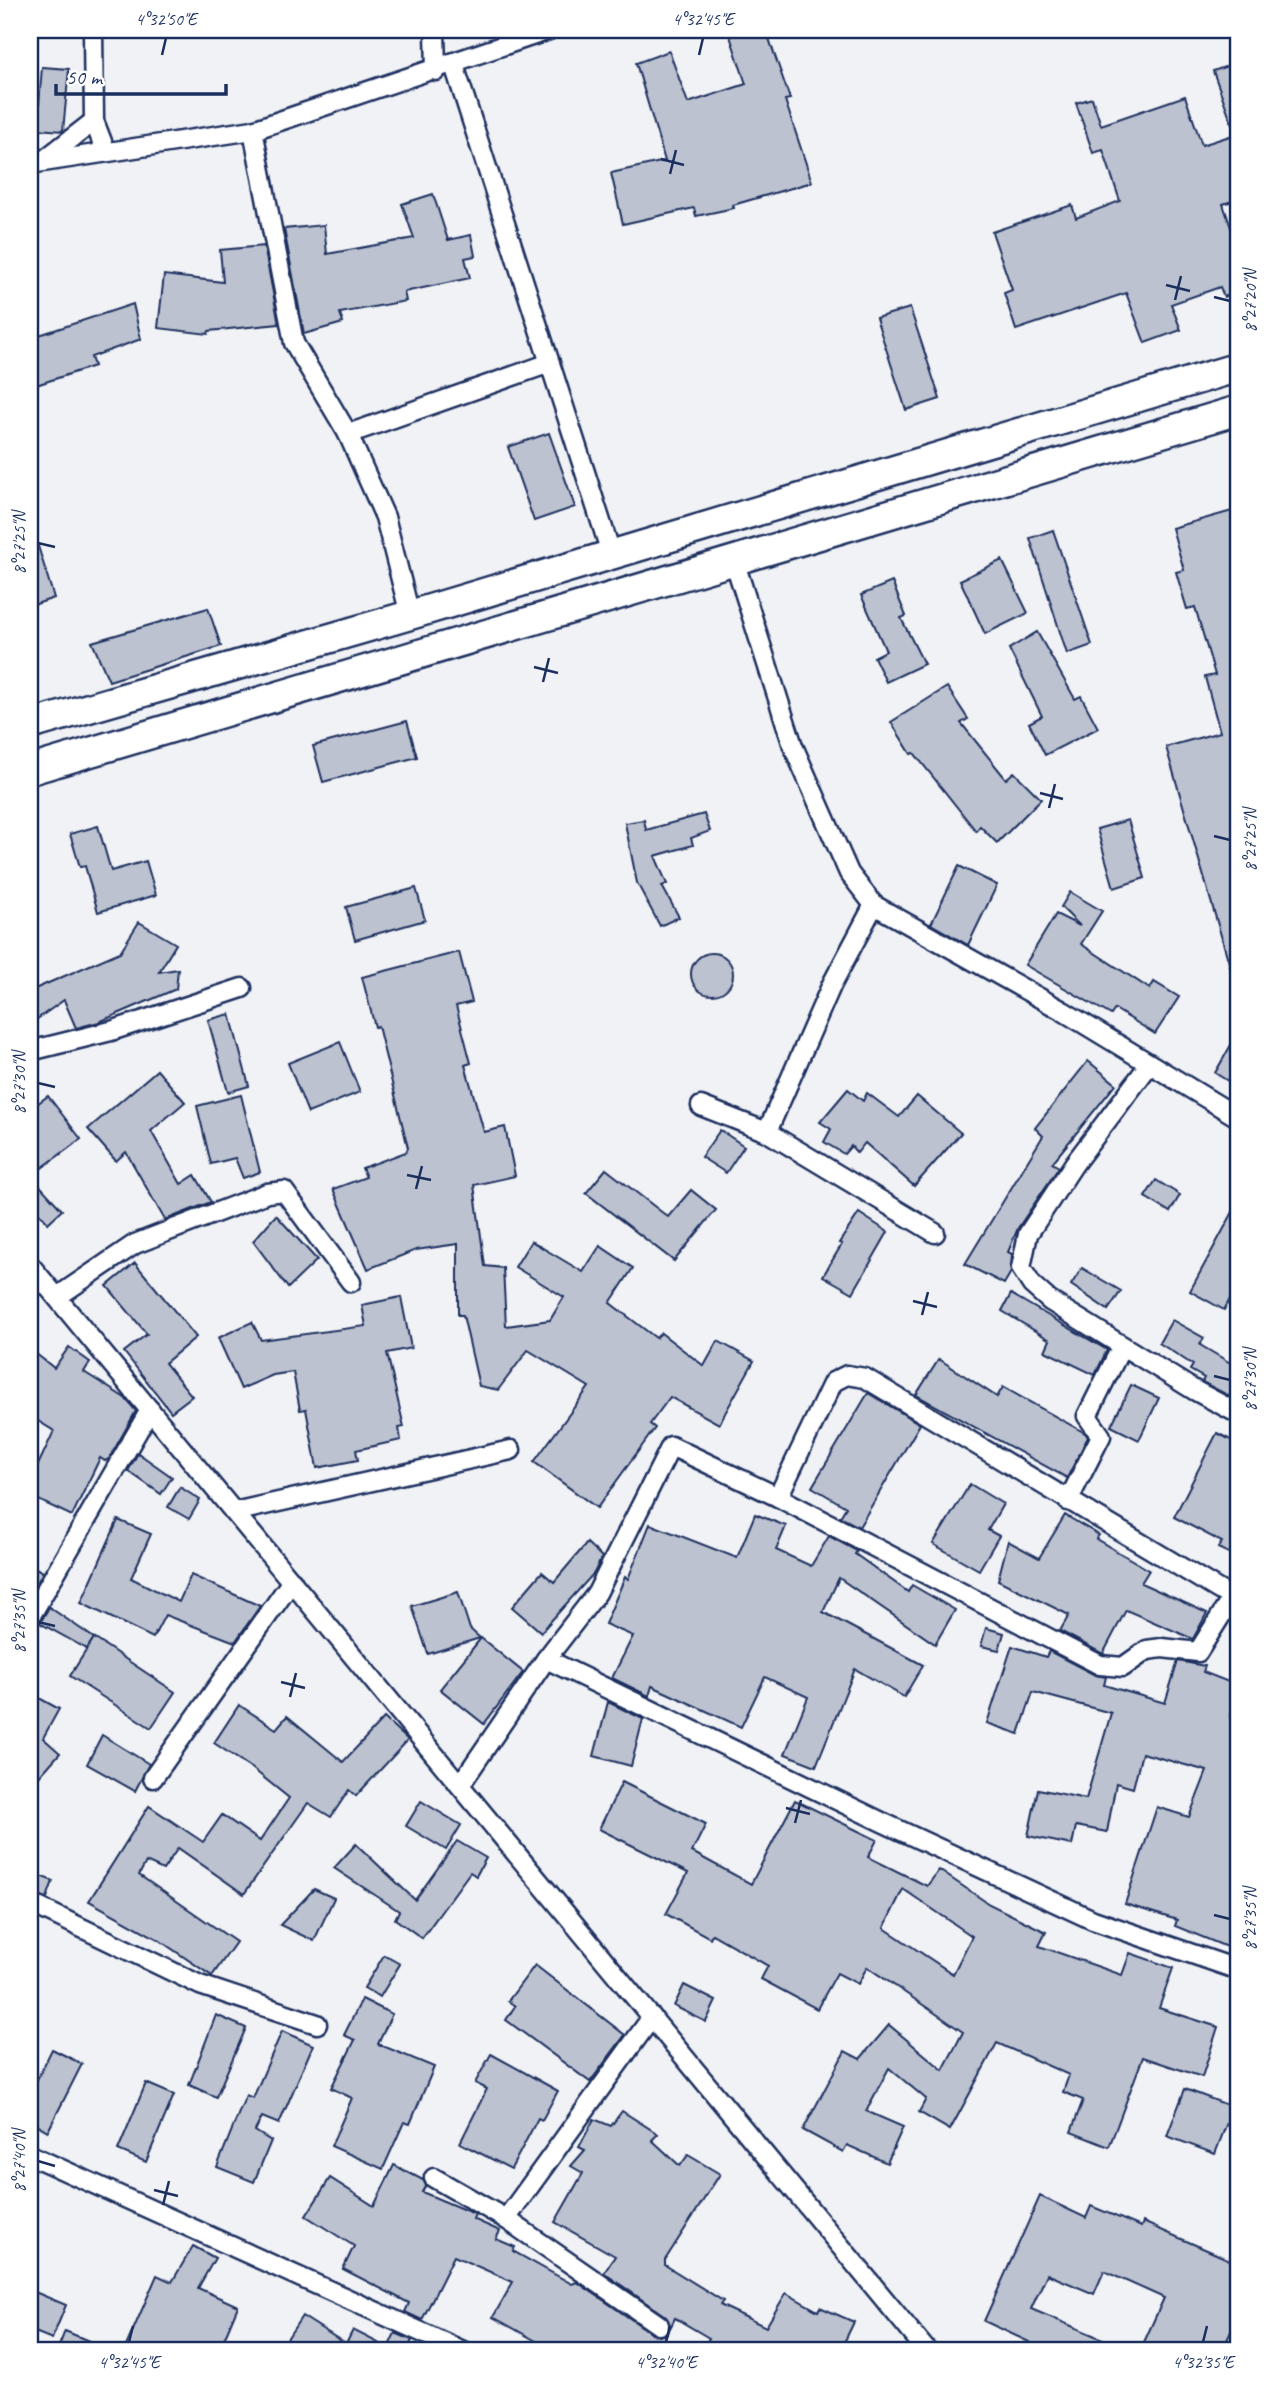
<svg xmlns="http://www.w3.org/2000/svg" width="1269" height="2381" font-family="Caveat,sans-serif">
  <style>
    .building { fill: #bcc2d0; stroke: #1b2f5e; stroke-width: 2; fill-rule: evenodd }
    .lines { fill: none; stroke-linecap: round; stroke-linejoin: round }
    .minor-casing { stroke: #1b2f5e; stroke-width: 23 }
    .primary-casing { stroke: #1b2f5e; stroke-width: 33 }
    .minor { stroke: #fff; stroke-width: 18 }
    .primary { stroke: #fff; stroke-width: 28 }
    .ticks { fill: none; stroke: #1b2f5e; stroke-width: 2.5 }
    .neatline { fill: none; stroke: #1b2f5e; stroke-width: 2.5 }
    .ticks-label { font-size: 18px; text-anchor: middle; fill: #1b2f5e }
  </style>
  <rect width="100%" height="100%" fill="#f1f2f5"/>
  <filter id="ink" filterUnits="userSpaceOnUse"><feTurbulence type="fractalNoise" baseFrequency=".0143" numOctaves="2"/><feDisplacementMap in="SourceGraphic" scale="14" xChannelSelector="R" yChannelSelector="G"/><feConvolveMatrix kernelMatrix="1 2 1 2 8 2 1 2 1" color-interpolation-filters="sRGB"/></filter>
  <g filter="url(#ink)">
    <g class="building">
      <polygon points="750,30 766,30 790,99 785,100 812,182 733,205 734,208 696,216 694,208 623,224 611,173 665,161 636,63 669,51 688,103 746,84 730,36"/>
      <polygon points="1239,62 1239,199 1223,204 1239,251 1239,291 1224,297 1220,287 1171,304 1181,330 1145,343 1126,293 1016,330 1004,293 1012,290 992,232 1072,205 1076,218 1120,201 1103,150 1093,153 1076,103 1092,98 1101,125 1185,96 1202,145 1236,134 1213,71"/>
      <polygon points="42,67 69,69 63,131 37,129"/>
      <polygon points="433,194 448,240 471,235 475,256 465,258 470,278 404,292 406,301 340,313 343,323 304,334 284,229 324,225 327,254 414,238 402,204"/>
      <polygon points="264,246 279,324 209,331 208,334 158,328 164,275 223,282 220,250"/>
      <polygon points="133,304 141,339 91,357 94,366 30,387 30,338"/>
      <polygon points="910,308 940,399 906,410 876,318"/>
      <polygon points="549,433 575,507 534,521 508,447"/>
      <polygon points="1239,509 1239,979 1234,980 1166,747 1220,732 1205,677 1215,675 1195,607 1187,609 1176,572 1184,570 1172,528"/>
      <polygon points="1053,530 1092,645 1067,654 1030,538"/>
      <polygon points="34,533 54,598 30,606 30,534"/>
      <polygon points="1002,560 1028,613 985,634 960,580"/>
      <polygon points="892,582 906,616 901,618 924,664 886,682 874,657 886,651 861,595"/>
      <polygon points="208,608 221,646 109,681 92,642"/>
      <polygon points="1037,632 1075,699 1081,696 1098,728 1045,755 1029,723 1042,716 1009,649"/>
      <polygon points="947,687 968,719 961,723 1006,779 1014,772 1041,799 997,843 980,826 976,831 914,753 911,754 891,722"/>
      <polygon points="407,721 417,757 323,782 313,746"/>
      <polygon points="704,814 710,831 691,838 693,845 655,856 667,884 662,886 679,917 660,926 637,883 625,823 644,820 646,830"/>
      <polygon points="1128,820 1145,878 1114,888 1097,829"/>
      <polygon points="98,826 111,871 146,861 156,895 98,912 85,866 80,867 70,834"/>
      <polygon points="959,866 997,885 968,945 931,924"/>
      <polygon points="416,888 425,920 355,940 346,907"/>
      <polygon points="1070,892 1102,911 1081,944 1150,989 1154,982 1179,997 1155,1034 1115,1009 1111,1015 1025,965 1056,914 1080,926 1061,907"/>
      <polygon points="139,922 176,944 159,972 178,969 176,989 99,1022 76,1028 64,1000 30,1024 30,991 120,952"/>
      <polygon points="459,952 472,1002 456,1006 471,1063 465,1065 484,1132 505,1127 515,1176 474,1185 485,1266 503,1268 506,1326 550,1320 564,1297 515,1267 531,1241 583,1272 600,1246 633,1268 610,1303 656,1338 661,1333 704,1366 718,1341 754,1361 719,1424 670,1397 650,1424 655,1428 597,1508 534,1462 589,1387 528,1350 498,1390 479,1386 463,1315 458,1315 458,1244 416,1250 368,1269 333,1189 366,1177 362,1168 406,1152 408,1148 378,1026 375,1027 362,977"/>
      <circle cx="712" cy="974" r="21"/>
      <polygon points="230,1014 249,1086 228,1092 208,1020"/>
      <polygon points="1239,1031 1239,1088 1215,1073"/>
      <polygon points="340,1042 360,1092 308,1113 288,1063"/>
      <polygon points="1088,1061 1116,1084 1052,1163 1059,1167 1018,1228 1008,1252 1012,1254 1011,1272 1004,1284 965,1264 1043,1136 1035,1128"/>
      <polygon points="157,1070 185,1102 151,1131 181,1184 195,1175 211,1202 165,1220 126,1152 116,1161 88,1129"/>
      <polygon points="848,1089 863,1101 867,1093 899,1117 917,1096 961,1133 914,1186 865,1143 857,1153 851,1146 844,1154 824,1142 831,1129 820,1122"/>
      <polygon points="241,1095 260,1172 243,1178 235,1158 211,1164 197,1106"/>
      <polygon points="48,1096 81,1139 31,1176 62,1210 48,1223 30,1203 30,1109"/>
      <polygon points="720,1130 744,1146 726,1173 701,1157"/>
      <polygon points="606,1169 668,1217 691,1190 716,1210 674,1261 586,1193"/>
      <polygon points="1156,1180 1180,1195 1170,1212 1145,1197"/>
      <polygon points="1239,1201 1239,1283 1224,1310 1190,1291"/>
      <polygon points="859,1213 888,1232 853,1293 823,1276 842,1244 839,1243"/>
      <polygon points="276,1215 317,1260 288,1288 253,1241"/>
      <polygon points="135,1263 196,1337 165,1363 192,1396 171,1412 124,1352 147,1334 107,1286"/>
      <polygon points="1082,1268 1121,1291 1108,1310 1071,1285"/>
      <polygon points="1011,1294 1107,1350 1095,1375 1045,1351 1050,1340 1002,1311"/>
      <polygon points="401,1297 411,1348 387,1353 404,1427 399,1428 401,1440 356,1450 358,1460 317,1468 306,1409 300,1410 293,1372 273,1375 241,1389 218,1338 252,1322 261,1340 366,1326 362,1305"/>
      <polygon points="1172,1320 1204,1338 1200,1345 1239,1368 1239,1387 1233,1398 1202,1382 1204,1378 1190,1370 1193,1365 1159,1343"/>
      <polygon points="69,1347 90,1362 84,1372 125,1398 136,1411 109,1459 105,1461 100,1458 72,1516 30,1496 30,1482 54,1431 30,1416 30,1349 54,1368"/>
      <polygon points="939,1359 997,1397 1003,1387 1085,1433 1088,1437 1067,1478 916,1395"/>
      <polygon points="1131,1385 1159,1398 1139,1440 1111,1426"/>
      <polygon points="868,1393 920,1424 859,1527 840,1517 846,1507 812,1487"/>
      <polygon points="1217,1433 1239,1444 1239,1558 1218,1548 1222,1542 1174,1517"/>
      <polygon points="138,1453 172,1477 161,1494 128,1471"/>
      <polygon points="970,1484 1003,1504 988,1530 999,1536 979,1570 933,1544"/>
      <polygon points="180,1487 200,1500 189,1519 168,1507"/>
      <polygon points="755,1514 786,1526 776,1550 811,1566 829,1536 857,1551 855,1554 908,1592 912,1585 955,1610 935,1644 839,1578 823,1612 923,1665 904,1697 855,1669 816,1766 785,1754 808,1697 765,1677 741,1727 652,1686 649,1696 612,1678 633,1636 605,1624 625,1577 628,1579 650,1524 737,1558"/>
      <polygon points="1065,1515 1099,1535 1096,1539 1149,1570 1141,1583 1207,1613 1193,1639 1126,1610 1103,1654 1060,1631 1069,1615 998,1580 1008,1541 1039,1558"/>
      <polygon points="118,1520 151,1534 131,1578 179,1602 191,1575 260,1606 235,1642 165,1615 153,1638 81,1603"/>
      <polygon points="587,1543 602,1557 594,1573 541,1632 512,1607 542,1572 554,1582"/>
      <polygon points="30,1565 43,1572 30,1595"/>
      <polygon points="458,1592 470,1629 480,1638 428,1654 412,1606"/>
      <polygon points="49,1607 94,1638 87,1649 40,1623"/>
      <polygon points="986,1628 1004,1633 999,1650 981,1646"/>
      <polygon points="94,1638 175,1692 151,1728 70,1676"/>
      <polygon points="481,1638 523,1672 484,1724 440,1689"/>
      <polygon points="1012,1646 1046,1657 1049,1651 1095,1675 1106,1677 1104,1685 1165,1703 1178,1661 1205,1666 1203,1672 1239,1686 1230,1717 1239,1720 1239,1952 1175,1926 1177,1920 1125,1904 1157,1807 1189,1817 1207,1771 1142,1753 1133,1788 1116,1783 1107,1832 1076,1826 1072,1845 1028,1836 1038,1789 1086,1799 1111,1713 1033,1692 1019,1734 987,1723"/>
      <polygon points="30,1693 59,1709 43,1738 60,1753 30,1787"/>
      <polygon points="608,1702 643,1719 631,1766 594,1756"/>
      <polygon points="239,1705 276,1729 287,1716 343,1762 384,1718 408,1740 356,1796 349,1790 331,1817 308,1803 244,1894 178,1848 163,1870 146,1862 139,1875 236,1942 212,1976 156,1938 89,1901 149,1806 203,1842 222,1815 260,1841 289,1798 253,1769 214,1743"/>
      <polygon points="102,1735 149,1764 135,1791 87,1764"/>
      <path d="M 622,1782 L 706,1824 L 692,1852 L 751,1884 L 795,1800 L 877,1840 L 868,1857 L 927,1886 L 939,1870 L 989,1904 L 1046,1932 L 1039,1946 L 1122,1975 L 1130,1953 L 1173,1968 L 1159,2008 L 1218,2027 L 1202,2077 L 1143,2057 L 1109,2147 L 1071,2132 L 1083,2100 L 1063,2092 L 1069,2075 L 997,2043 L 950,2130 L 919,2112 L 926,2099 L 889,2068 L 866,2111 L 903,2127 L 887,2163 L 847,2145 L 843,2152 L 803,2130 L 845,2051 L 860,2059 L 889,2025 L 943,2070 L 963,2032 L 867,1967 L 858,1984 L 837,1973 L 817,2009 L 761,1979 L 768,1966 L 712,1934 L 710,1938 L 666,1914 L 688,1873 L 599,1829 ZM 903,1889 L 972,1936 L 953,1974 L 884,1928 Z"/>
      <polygon points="421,1801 461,1825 446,1850 406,1826"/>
      <polygon points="457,1841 486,1858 476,1876 470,1872 422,1938 395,1919 399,1911 334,1868 356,1844 415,1900"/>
      <polygon points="30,1872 53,1881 47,1898 30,1892"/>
      <polygon points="314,1889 334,1898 314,1941 280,1925"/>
      <polygon points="30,1916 38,1920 31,1938 30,1938"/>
      <polygon points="384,1955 400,1964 380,1997 364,1988"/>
      <polygon points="535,1965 625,2035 590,2082 506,2020 515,2006 508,2001"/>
      <polygon points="684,1985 716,2001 706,2022 674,2006"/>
      <polygon points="362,1999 392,2014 378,2044 434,2067 410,2124 404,2122 383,2169 331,2146 352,2098 331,2088 355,2040 344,2035"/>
      <polygon points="216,2015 246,2028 216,2097 189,2085"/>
      <polygon points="282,2031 313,2045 279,2124 262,2117 255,2131 271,2141 254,2182 217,2167 246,2095 253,2098"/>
      <polygon points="52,2049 82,2064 48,2131 30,2121 30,2094"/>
      <polygon points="491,2054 558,2091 542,2120 538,2118 511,2169 460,2143 487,2089 475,2083"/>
      <polygon points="146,2083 174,2095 146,2162 118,2150"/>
      <polygon points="1185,2089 1233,2107 1215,2154 1167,2136"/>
      <polygon points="622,2111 658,2134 652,2140 680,2166 688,2155 720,2174 665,2260 665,2265 723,2301 720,2305 766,2327 786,2293 818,2311 820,2307 854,2322 840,2351 759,2351 745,2343 741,2351 702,2351 709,2338 675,2318 670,2328 665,2316 604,2273 615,2256 555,2222 583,2173 571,2166 585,2150 579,2147 594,2119 611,2126"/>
      <polygon points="394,2165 423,2180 426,2185 422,2192 472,2213 475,2214 473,2219 500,2231 496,2239 515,2247 513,2251 572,2284 577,2282 653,2334 659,2336 667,2333 657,2351 529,2351 536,2341 493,2317 513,2282 454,2256 422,2320 405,2312 409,2303 343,2269 354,2246 306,2216 330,2178 374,2206"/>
      <polygon points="1040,2196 1086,2218 1091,2206 1141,2227 1143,2222 1239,2264 1239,2328 1234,2325 1222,2351 1140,2351 1164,2298 1104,2271 1094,2294 1047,2274 1031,2309 1131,2351 1024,2351 1029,2342 984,2321"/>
      <polygon points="193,2246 215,2258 198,2288 238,2306 219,2351 124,2351 157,2275 172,2282"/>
      <polygon points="30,2290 66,2305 52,2339 30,2330"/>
      <polygon points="302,2316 346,2344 353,2330 388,2348 395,2333 412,2340 407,2351 279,2351"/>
      <polygon points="65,2331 113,2351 57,2351"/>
    </g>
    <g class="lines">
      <g class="minor-casing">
        <g id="minor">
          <polyline points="93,30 94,121 106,152"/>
          <polyline points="435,30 436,71"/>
          <polyline points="454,65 611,553"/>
          <polyline points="253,130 294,343 348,434 550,363"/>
          <polyline points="44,160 94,121"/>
          <polyline points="30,164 253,130 549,30"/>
          <polyline points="348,434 385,517 410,615"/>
          <polyline points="734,560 793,746 849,873 874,905 1063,1011 1239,1118"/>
          <polyline points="30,1051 111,1031 242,988"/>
          <polyline points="1149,1065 1074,1164 1028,1234 1021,1268 1032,1285 1050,1301 1194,1390 1239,1414"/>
          <polyline points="701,1106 767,1132 935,1233"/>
          <polyline points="767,1132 832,984 874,905"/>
          <polyline points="30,1265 927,2351"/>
          <polyline points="57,1297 135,1244 267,1193 284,1191 351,1282"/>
          <polyline points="778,1497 833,1382 847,1375 865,1378 1239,1602"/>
          <polyline points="1068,1501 1101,1436 1087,1416 1122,1346"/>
          <polyline points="234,1512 511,1450"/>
          <polyline points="30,1617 150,1410"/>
          <polyline points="546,1659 597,1593 671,1446 778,1497 1100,1665 1123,1667 1147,1650 1162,1648 1198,1652 1232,1598"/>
          <polyline points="153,1778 292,1581"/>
          <polyline points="460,1785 546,1659 882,1822 1093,1920 1239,1970"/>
          <polyline points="30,1903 200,1985 317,2024"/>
          <polyline points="30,2155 463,2351"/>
          <polyline points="434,2178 506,2219 659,2325"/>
          <polyline points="506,2219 652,2017"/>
        </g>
      </g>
      <g class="primary-casing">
        <g id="primary">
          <polyline points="30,725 410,615 1239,367"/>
          <polyline points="30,770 1239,410"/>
        </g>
      </g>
      <use href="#minor" class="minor"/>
      <use href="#primary" class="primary"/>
    </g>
  </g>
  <path class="ticks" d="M 162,55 L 166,38M 699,55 L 703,38M 661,159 L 684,165M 670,174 L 676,150M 1166,285 L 1190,291M 1214,297 L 1230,301M 1175,300 L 1181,276M 38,543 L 55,547M 534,667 L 558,673M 543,682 L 549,658M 1040,793 L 1063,799M 1049,808 L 1055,784M 1214,836 L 1230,840M 38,1083 L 55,1087M 407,1175 L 431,1180M 416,1189 L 422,1166M 913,1301 L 937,1307M 922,1315 L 928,1292M 1214,1376 L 1230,1380M 38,1622 L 55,1626M 281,1682 L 305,1688M 290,1697 L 296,1673M 786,1808 L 810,1814M 795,1823 L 801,1800M 1214,1915 L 1230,1919M 38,2161 L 55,2166M 154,2190 L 178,2196M 163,2205 L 169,2181M 129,2342 L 133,2326M 666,2342 L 670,2326M 1203,2342 L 1207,2326"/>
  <rect width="1269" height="2381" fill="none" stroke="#fff" stroke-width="77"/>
  <path d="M56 84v10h170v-10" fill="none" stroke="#1b2f5e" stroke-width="3.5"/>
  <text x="66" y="84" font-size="21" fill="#1b2f5e" stroke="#ffffff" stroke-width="5" paint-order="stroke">50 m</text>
  <rect x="38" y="38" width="1192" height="2304" class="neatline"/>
  <g class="ticks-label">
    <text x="166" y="25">4°32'50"E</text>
    <text x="703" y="25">4°32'45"E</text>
    <text transform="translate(1250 301) rotate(-90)" y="6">8°27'20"N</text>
    <text transform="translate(19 543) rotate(-90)" y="6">8°27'25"N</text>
    <text transform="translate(1250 840) rotate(-90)" y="6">8°27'25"N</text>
    <text transform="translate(19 1083) rotate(-90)" y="6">8°27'30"N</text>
    <text transform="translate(1250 1380) rotate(-90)" y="6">8°27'30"N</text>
    <text transform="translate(19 1622) rotate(-90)" y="6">8°27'35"N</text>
    <text transform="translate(1250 1919) rotate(-90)" y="6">8°27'35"N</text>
    <text transform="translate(19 2161) rotate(-90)" y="6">8°27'40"N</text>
    <text x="129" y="2368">4°32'45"E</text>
    <text x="666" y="2368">4°32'40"E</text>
    <text x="1203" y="2368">4°32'35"E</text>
  </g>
</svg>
